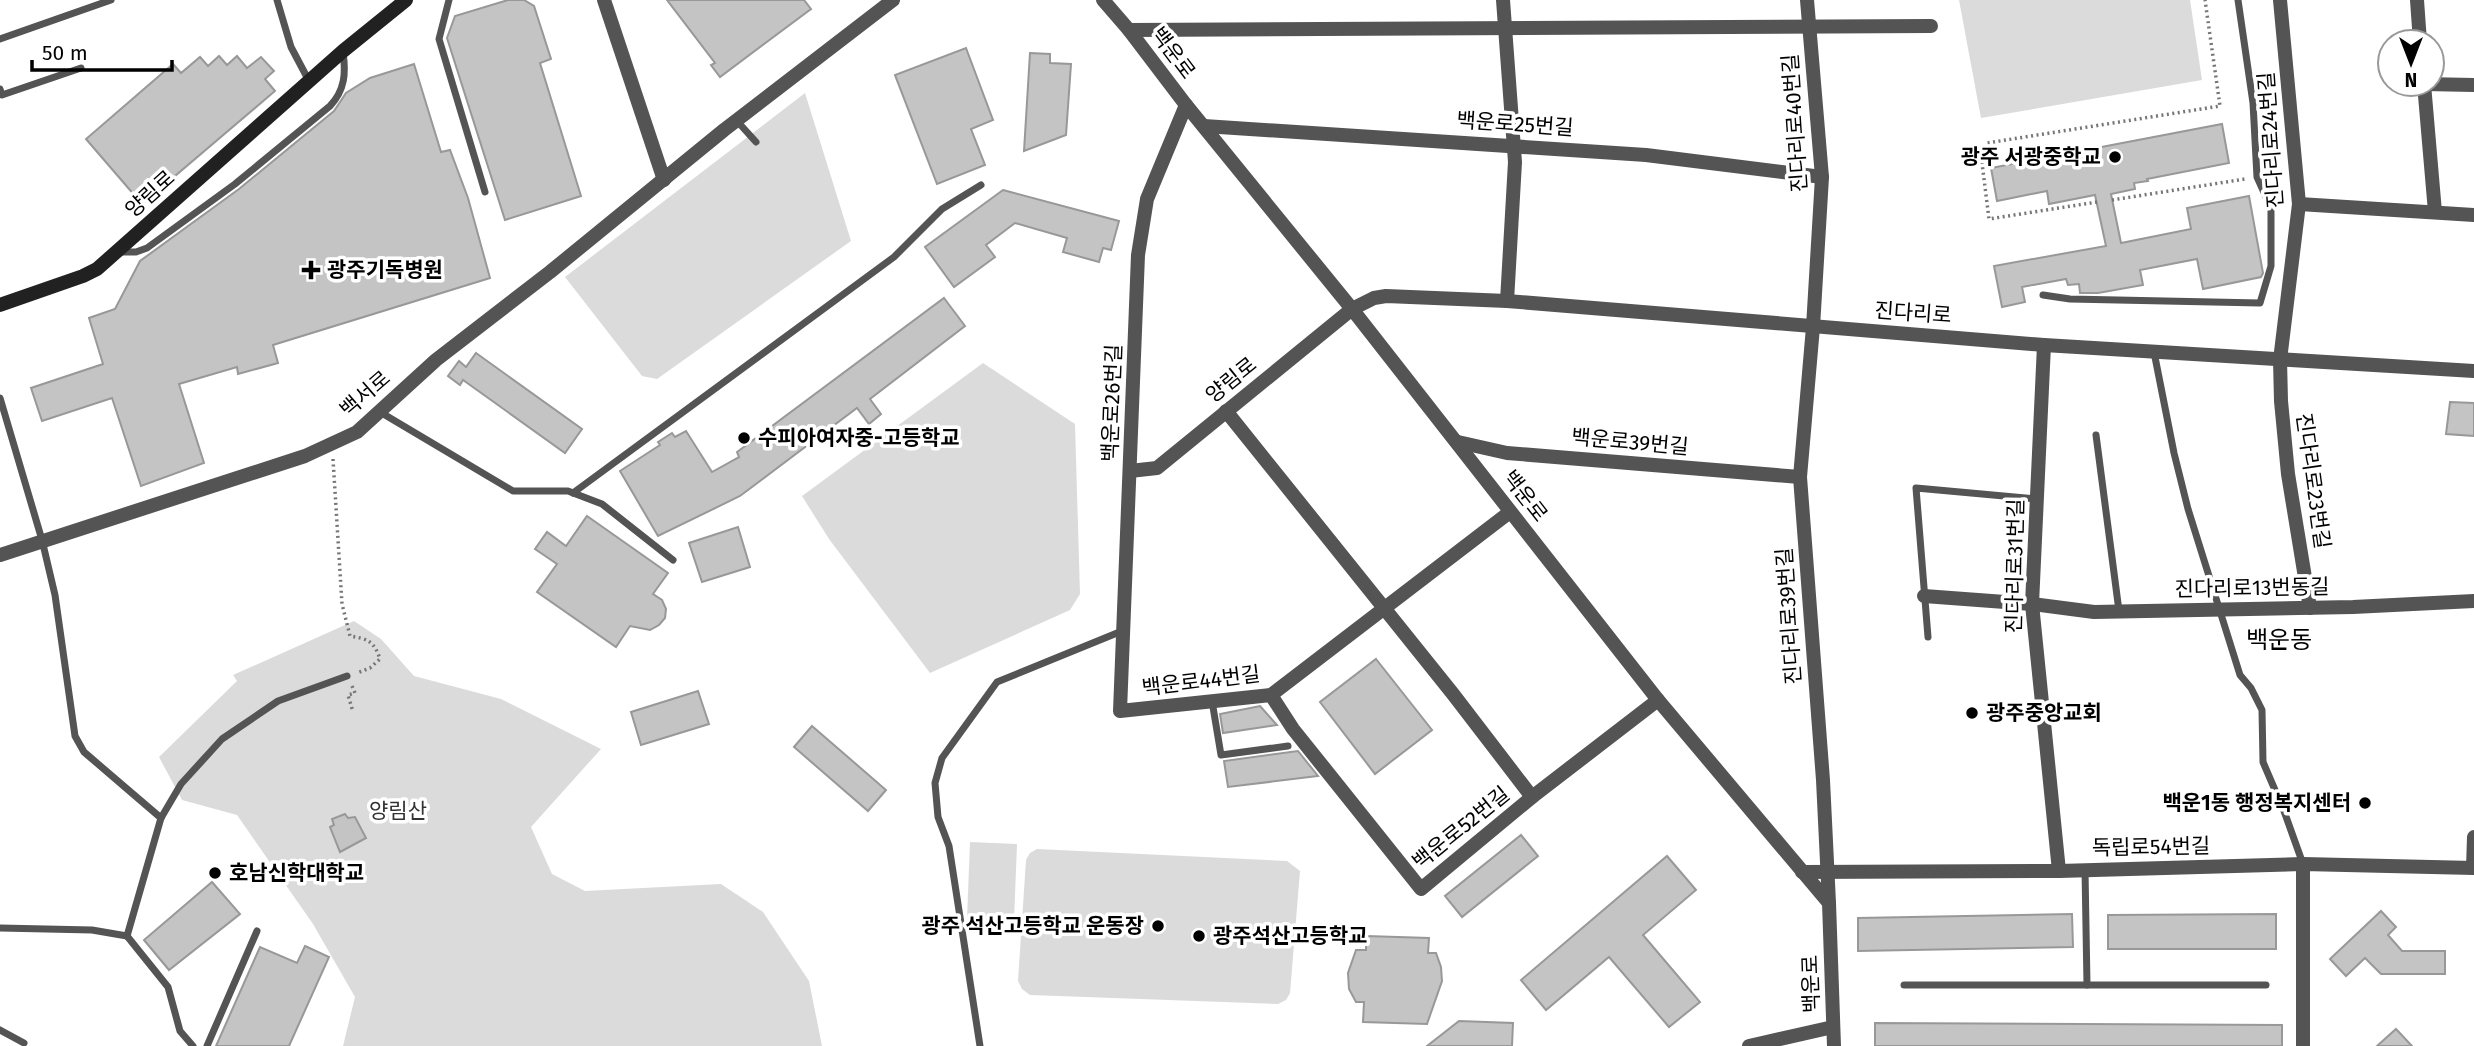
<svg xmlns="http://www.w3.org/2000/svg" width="2474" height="1046" font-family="'Fira Sans','Noto Sans KR',sans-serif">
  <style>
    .green { fill: #dbdbdb }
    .building { fill: #c4c4c4; stroke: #989898; stroke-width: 2 }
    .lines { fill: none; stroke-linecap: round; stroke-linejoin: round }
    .path { stroke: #767676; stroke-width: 3.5; stroke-dasharray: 2 3.5; stroke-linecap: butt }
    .service { stroke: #545454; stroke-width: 7 }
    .minor { stroke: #545454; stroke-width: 14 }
    .secondary { stroke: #212121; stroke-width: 14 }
    .poi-dot { fill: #000; stroke: #fff; stroke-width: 2.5 }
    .labels { text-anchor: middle; stroke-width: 7; stroke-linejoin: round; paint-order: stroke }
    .street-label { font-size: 21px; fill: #000; stroke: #fff }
    .poi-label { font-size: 21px; font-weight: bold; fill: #000; stroke: #fff; text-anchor: start }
    .park-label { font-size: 21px; fill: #323232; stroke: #fff }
    .quarter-label { font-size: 24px; fill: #000; stroke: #fff }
  </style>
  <rect width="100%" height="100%" fill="#fff"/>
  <g class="green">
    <polygon points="1959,0 2190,0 2202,80 1981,118"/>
    <polygon points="805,93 851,241 657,379 642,376 565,277"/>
    <polygon points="983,363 1075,424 1080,594 1070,610 930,673 829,539 802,496"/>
    <polygon points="354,621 381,639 414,676 501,699 601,749 531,827 552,874 585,891 721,884 763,912 809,981 822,1046 343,1046 355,997 313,924 237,815 182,800 159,757 237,681 233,675"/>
    <polygon points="970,842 1017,844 1014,921 967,919"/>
    <polygon points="1037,849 1287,861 1300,871 1290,993 1286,1000 1278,1004 1030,995 1022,989 1018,981 1026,860 1030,853"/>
  </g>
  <g class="building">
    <polygon points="508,0 524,0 534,6 551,59 540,63 581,196 505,220 447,38 455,16"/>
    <polygon points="667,0 804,0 811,9 720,77 711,65 715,63"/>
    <polygon points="966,48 993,120 971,129 985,165 937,184 895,75"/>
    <polygon points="1030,53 1050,54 1050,63 1071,64 1066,135 1024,151"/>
    <polygon points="219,56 227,65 237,56 247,68 261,57 274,71 265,79 275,91 142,204 86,139 173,64 181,73 200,57 208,66"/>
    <polygon points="414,64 441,152 450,150 468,198 490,278 273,345 278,363 238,374 237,367 179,384 204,463 141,486 112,398 42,421 31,388 103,364 89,318 115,309 140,261 239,189 334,111 346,93 370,78"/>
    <polygon points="2222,124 2229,163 2147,179 2148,181 2134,183 2135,189 2111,194 2121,243 2191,229 2187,208 2249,196 2263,273 2261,277 2203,289 2197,259 2140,270 2143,285 2098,293 2080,293 2079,284 2068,285 2066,279 2022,287 2025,302 2002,307 1994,266 2106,246 2095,195 2049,204 2047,191 1997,201 1991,168"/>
    <polygon points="1003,190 1119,221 1111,250 1103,248 1099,262 1063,252 1067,238 1015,223 986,245 995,257 954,287 925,247"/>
    <polygon points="944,298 965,326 870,399 881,414 869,424 857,408 740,496 658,536 620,471 660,445 658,442 672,433 675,437 686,431 712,472 739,457 737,452"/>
    <polygon points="476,353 582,429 565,453 463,380 460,385 448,376 459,361 466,367"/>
    <polygon points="2450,402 2474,403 2474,436 2446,434"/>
    <polygon points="587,516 668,573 653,594 662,600 666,609 665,618 659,625 650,630 630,626 616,647 537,592 557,564 535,549 547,532 566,546"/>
    <polygon points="738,527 750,567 702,582 689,543"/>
    <polygon points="1376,659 1432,730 1375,774 1320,702"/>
    <polygon points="698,691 709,724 641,745 631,712"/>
    <polygon points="1260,706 1277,725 1223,733 1220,714"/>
    <polygon points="812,726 886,790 868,811 794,747"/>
    <polygon points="1298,751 1318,776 1228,787 1224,761"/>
    <polygon points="345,814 348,818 355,817 366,838 340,852 330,827 334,825 332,819"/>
    <polygon points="1521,835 1538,856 1462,917 1445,896"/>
    <polygon points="1667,856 1696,890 1643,935 1700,1002 1669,1027 1609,957 1546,1010 1521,980"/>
    <polygon points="212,882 240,914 169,970 144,940"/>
    <polygon points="2381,911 2396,927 2388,935 2402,951 2445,951 2445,974 2381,974 2365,958 2346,976 2330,959"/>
    <polygon points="2072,914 2073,947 1858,951 1858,918"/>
    <polygon points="2276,914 2276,949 2108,949 2108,915"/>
    <polygon points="1366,936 1429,938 1428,953 1436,953 1441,967 1442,981 1427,1024 1363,1022 1364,1002 1356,1002 1349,989 1348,973 1356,950 1366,950"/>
    <polygon points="305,946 329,957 289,1046 216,1046 260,947 297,963"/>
    <polygon points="1459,1021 1513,1023 1512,1046 1427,1046"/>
    <polygon points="1875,1023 2282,1025 2282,1046 1875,1046"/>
    <polygon points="2396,1029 2412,1046 2377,1046"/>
  </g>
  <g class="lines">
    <g class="path">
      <polyline points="2112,200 2245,179"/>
      <polyline points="2097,202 1989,219 1982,163 1987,143 2220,106 2205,0"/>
      <path d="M 333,459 L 342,604 L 350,636 C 368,639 374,641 380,659 L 370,668 L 357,673"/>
      <polyline points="352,686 355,693 348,695 353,712"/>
    </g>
    <g class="service">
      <polyline points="277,0 291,47 309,81"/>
      <polyline points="449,0 439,39 485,192"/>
      <polyline points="0,39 111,0"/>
      <polyline points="0,89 2,95 81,68"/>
      <polyline points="737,121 756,142"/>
      <path d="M 118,252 L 136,252 L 147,248 L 235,184 L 330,106 C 345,90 346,73 343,52"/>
      <polyline points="2043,295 2070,299 2260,303 2271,266 2271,208 2257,177 2253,103 2238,0"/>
      <polyline points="2154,352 2174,453 2188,509 2240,675 2251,688 2262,710 2263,762 2284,811 2303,864"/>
      <polyline points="0,398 42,540 55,595 75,736 84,752 161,818"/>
      <polyline points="380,412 513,491 568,491 602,504 673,560"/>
      <polyline points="2096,435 2119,611"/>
      <polyline points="573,493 894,257 942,209 981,185"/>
      <polyline points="1928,637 1916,488 2036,499"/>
      <polyline points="1212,701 1221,755 1288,746"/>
      <polyline points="2085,870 2087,985"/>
      <polyline points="0,928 92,930 127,936 161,818 181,784 222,739 278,701 347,676"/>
      <polyline points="127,936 168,987 180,1031 193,1046"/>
      <polyline points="1904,985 2266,985"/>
      <polyline points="0,1030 24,1043"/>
      <polyline points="207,1046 257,931"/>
      <polyline points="980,1046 949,846 938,817 935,783 942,758 997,682 1122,631"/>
    </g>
    <g class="minor">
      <polyline points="604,0 664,180"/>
      <polyline points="1103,0 1129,30 1186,105 1352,309 1658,700 1829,903 1834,1046"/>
      <polyline points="1503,0 1515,162 1507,301"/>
      <polyline points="1807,0 1822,177 1813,327 1800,477 1823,780 1829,903"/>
      <polyline points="2280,0 2299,204 2280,360 2281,401 2288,474 2310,608"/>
      <polyline points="2417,0 2420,42"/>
      <polyline points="1129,30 1931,26"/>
      <polyline points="2424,84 2435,212"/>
      <polyline points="2424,84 2474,85"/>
      <polyline points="1186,105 1147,199 1138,255 1120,711 1271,695 1510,512"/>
      <polyline points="1204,126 1646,155 1822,177"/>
      <polyline points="2299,204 2474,215"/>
      <polyline points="2044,345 2032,604 2059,871"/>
      <polyline points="1226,411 1453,694 1532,797"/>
      <polyline points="1458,442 1507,453 1800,477"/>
      <polyline points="1130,471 1157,468 1352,309 1374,298 1386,296 1507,301 2044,345 2474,371"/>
      <polyline points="0,555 305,456 357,432 436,360 550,272 724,130 893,0"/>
      <polyline points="1924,596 2032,604 2094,612 2353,607 2474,601"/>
      <polyline points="1271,695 1293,729 1421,889 1532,797 1658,700"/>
      <polyline points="2303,864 2303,1046"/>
      <polyline points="2473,868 2474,837"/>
      <polyline points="1802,872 2059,871 2303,864 2474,868"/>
      <polyline points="1749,1046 1833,1027"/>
    </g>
    <polyline class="secondary" points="0,305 83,276 97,269 343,51 406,0"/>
  </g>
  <g class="poi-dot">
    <circle cx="2115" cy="157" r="7"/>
    <path d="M307.5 259.5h7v7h7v7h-7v7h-7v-7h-7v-7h7z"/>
    <circle cx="744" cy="438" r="7"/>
    <circle cx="1972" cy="713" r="7"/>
    <circle cx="2365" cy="803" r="7"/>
    <circle cx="215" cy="873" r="7"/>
    <circle cx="1158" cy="926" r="7"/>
    <circle cx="1199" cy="936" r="7"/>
  </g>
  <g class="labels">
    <g class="street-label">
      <text transform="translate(1173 53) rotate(53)" y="7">백운로</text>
      <text transform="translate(1795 123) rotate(-94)" y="7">진다리로40번길</text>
      <text transform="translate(1515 124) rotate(4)" y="7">백운로25번길</text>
      <text transform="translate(2271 140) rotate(-94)" y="7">진다리로24번길</text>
      <text transform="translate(150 194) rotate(-42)" y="7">양림로</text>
      <text transform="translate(1913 313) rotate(4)" y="7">진다리로</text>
      <text transform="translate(1231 380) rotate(-39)" y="7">양림로</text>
      <text transform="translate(365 394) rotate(-41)" y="7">백서로</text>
      <text transform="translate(1112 403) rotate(-88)" y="7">백운로26번길</text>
      <text transform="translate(1630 442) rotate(5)" y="7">백운로39번길</text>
      <text transform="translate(2313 481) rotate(82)" y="7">진다리로23번길</text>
      <text transform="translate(1525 496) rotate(52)" y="7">백운로</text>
      <text transform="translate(2015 566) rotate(-89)" y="7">진다리로31번길</text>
      <text transform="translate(2252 588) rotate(-1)" y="7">진다리로13번동길</text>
      <text transform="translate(1789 616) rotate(-94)" y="7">진다리로39번길</text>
      <text transform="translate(1201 681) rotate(-7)" y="7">백운로44번길</text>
      <text transform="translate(1461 828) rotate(-39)" y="7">백운로52번길</text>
      <text transform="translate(2151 847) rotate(-1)" y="7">독립로54번길</text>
      <text transform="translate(1811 984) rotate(-92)" y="7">백운로</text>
    </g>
    <g class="poi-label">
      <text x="2101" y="164" text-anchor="end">광주 서광중학교</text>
      <text x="327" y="277">광주기독병원</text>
      <text x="758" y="445">수피아여자중-고등학교</text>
      <text x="1986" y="720">광주중앙교회</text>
      <text x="2351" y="810" text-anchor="end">백운1동 행정복지센터</text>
      <text x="229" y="880">호남신학대학교</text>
      <text x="1144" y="933" text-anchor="end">광주 석산고등학교 운동장</text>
      <text x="1213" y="943">광주석산고등학교</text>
    </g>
    <g class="park-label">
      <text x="398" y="818">양림산</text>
    </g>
    <g class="quarter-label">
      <text x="2279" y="648">백운동</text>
    </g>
  </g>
  <g transform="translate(2411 63) rotate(180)"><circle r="33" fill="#ffffff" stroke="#999999" stroke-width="2"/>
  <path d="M0-5L12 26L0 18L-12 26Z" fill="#000000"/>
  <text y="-10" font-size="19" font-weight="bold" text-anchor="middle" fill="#000000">N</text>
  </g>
  <path d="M32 60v10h140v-10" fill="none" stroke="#000000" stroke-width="3.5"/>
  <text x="42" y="60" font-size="21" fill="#000000" stroke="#ffffff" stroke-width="5" paint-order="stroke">50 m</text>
</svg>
